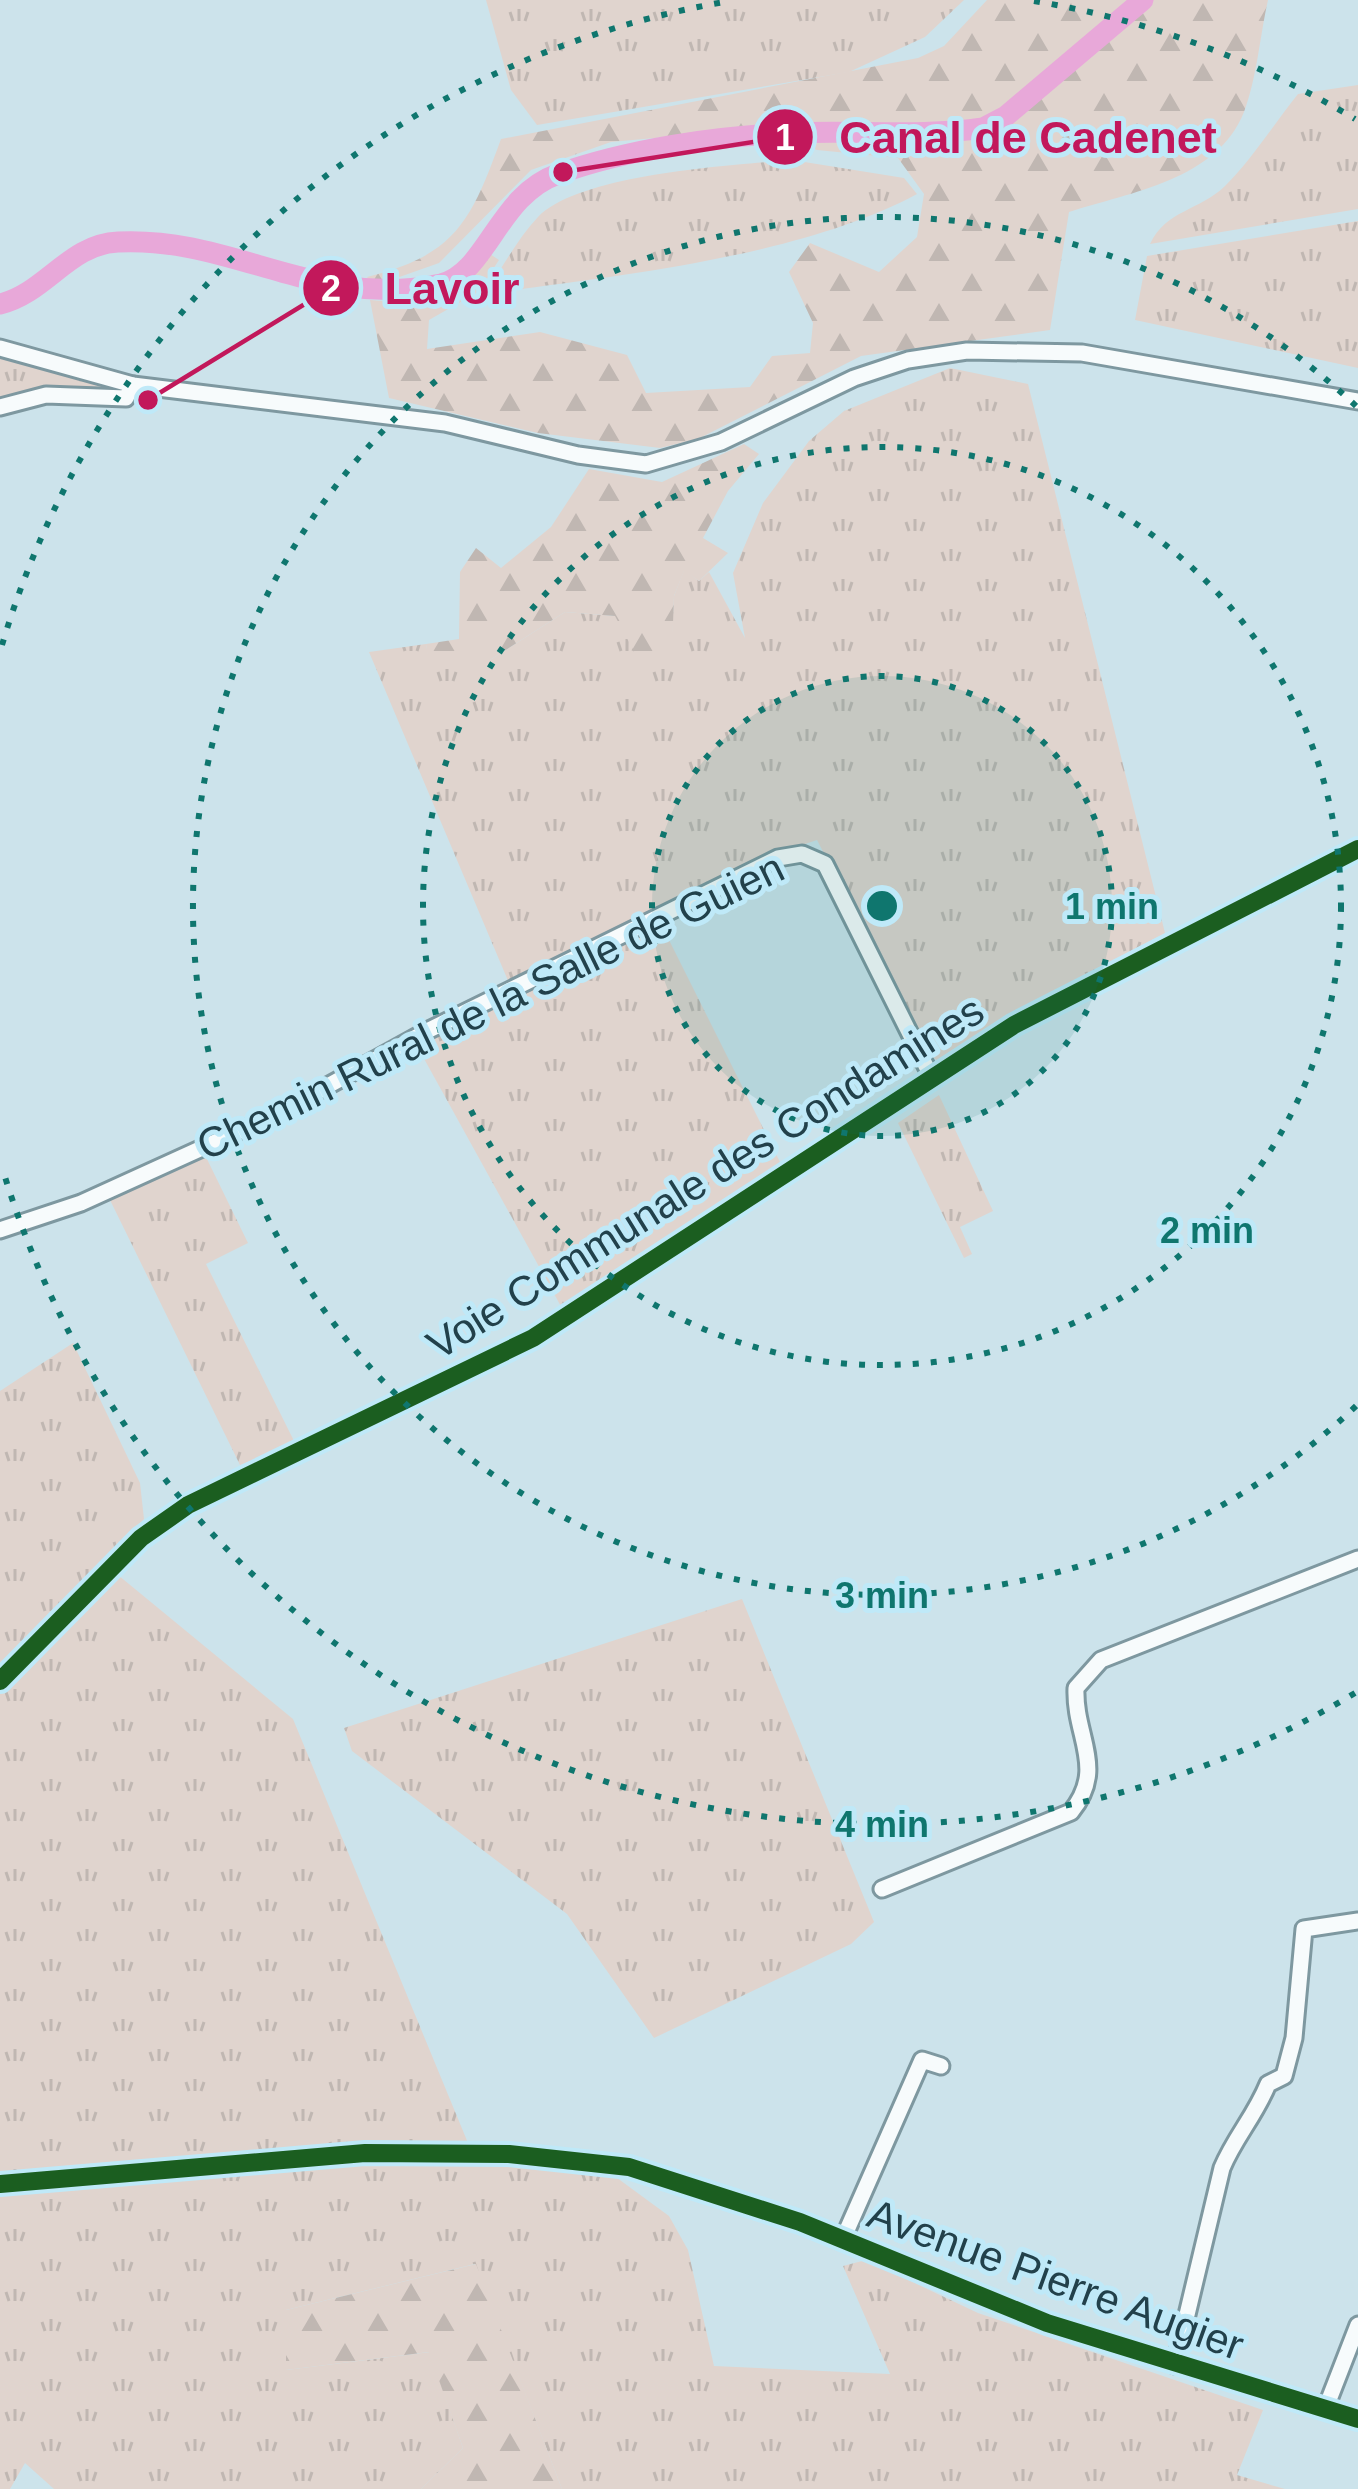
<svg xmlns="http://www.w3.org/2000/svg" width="1358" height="2489" font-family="Arial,sans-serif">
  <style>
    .grass { fill: url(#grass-tufts) }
    .forest { fill: url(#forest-firs) }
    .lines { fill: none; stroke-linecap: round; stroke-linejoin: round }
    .canal { stroke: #e8a8d9; stroke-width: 21 }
    .minor-casing { stroke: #7e98a0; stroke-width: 21 }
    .minor { stroke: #f7fbfc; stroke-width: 15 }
    .cycleway-casing { stroke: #bfe9f8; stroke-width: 26 }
    .cycleway { stroke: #1b5e20; stroke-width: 18 }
    .ring { fill: none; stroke: #0f766e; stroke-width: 6; stroke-dasharray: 6 12 }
    .labels { text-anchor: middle; stroke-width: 10; stroke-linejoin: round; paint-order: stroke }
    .street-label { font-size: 42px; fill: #22414b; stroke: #bfe9f8 }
    .centre { fill: #0f766e; stroke: #bfe9f8; stroke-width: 6 }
    .ring-label { font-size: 36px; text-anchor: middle; font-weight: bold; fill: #0f766e; stroke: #bfe9f8; stroke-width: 10; stroke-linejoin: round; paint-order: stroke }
    .leader { fill: none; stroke: #c2185b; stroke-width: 4.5 }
    .callout-dot { fill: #c2185b; stroke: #bfe9f8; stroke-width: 4.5 }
    .mark-label { font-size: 36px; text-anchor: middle; font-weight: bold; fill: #fff }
    .callout-label { font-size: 45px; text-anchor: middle; font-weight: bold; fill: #c2185b; stroke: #bfe9f8; stroke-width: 10; stroke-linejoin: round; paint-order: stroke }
  </style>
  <defs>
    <pattern id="grass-tufts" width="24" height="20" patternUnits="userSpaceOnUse" patternTransform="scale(3)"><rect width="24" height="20" fill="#e0d4ce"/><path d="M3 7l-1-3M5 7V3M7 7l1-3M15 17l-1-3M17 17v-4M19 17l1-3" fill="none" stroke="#c0b7b2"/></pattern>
    <pattern id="forest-firs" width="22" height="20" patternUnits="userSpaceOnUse" patternTransform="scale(3)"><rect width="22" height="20" fill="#e0d4ce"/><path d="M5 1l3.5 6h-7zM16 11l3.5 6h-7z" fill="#c0b7b2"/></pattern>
  </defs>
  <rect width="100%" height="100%" fill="#cce3eb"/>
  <g class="grass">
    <polygon points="486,0 964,0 925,37 849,72 537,125 511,90"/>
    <path d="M 1358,85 L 1358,209 L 1150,244 C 1166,210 1199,211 1225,186 C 1252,159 1274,124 1298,94 Z"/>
    <path d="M 792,160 L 904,178 L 917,194 C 800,257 616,276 484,294 C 502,269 517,239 538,217 C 579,174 733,165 792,160 Z"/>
    <polygon points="1358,221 1358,368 1135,320 1147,256"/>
    <polygon points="0,356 103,386 110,390 68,387 0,400"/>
    <polygon points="950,368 1028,384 1165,933 1085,975 943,1064 930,1056 817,840 775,854 509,983 369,652 426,644 429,660 490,660 565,612 616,616 671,651 674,596 684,570 699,581 709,572 745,638 733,573 763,503 809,441 844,411"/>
    <polygon points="660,922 781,1164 563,1310 417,1046"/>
    <polygon points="939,1095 993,1211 960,1227 972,1254 964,1258 898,1123"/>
    <polygon points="206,1157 248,1243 206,1264 295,1443 240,1465 110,1200"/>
    <polygon points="73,1343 140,1483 144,1519 0,1666 0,1391"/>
    <polygon points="118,1575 293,1719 468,2143 311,2146 0,2177 0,1690"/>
    <polygon points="742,1599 874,1922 851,1944 654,2038 567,1914 352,1751 344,1728"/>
    <polygon points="466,2162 609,2172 669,2216 688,2250 714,2366 890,2374 843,2266 866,2260 978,2313 1263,2410 1237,2475 1285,2489 562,2489 475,2264 286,2310 286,2370 430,2352 463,2448 421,2489 54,2489 25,2463 10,2489 0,2489 0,2194 254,2167"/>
  </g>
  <g class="forest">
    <path d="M 987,0 L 1268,0 C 1260,35 1257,78 1244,112 C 1217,180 1131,192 1069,212 L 1050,330 L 861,356 L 698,439 L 660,448 L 538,433 L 389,398 L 370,300 C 420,305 455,288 490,254 L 499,260 L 478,292 L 429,320 L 427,349 L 540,332 L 627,355 L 646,393 L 750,387 L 772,356 L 810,353 L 813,323 L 789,272 L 810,243 L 879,272 L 917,237 L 924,194 L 898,158 L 817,150 L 763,128 L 611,142 L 531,170 L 439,263 L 374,286 L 367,277 C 456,255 471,221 501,139 L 918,58 L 944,46 Z"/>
    <polygon points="744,444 759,454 728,491 703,538 728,553 699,581 684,571 674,596 672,651 636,655 615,616 565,612 490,660 428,660 426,644 459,639 460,572 476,548 501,568 551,527 589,469 662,482"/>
    <polygon points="476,2264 562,2489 421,2489 463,2448 429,2352 286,2370 286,2310"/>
  </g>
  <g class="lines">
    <path class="canal" d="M 0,304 C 46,293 69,244 118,242 C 233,236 317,310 441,284 C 487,273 498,195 558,174 C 629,149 716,136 791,133 C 855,130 920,137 983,128 L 1006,116 L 1143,0"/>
    <g class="minor-casing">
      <g id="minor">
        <polyline points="0,348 133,385 445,423 578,455 646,464 721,442 854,378 908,360 967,351 1082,353 1358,401"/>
        <polyline points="0,407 46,395 126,398 133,385"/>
        <polyline points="0,1230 81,1203 277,1114 427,1031 778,858 802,854 825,864 932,1078"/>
        <polyline points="0,1681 141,1538 188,1505 533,1338 1014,1025 1358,849"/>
        <path d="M 882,1889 L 1071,1812 C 1107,1768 1074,1737 1076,1688 L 1101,1660 L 1358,1559"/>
        <polyline points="0,2184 365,2153 509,2154 629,2167 800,2222 1047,2323 1358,2419"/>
        <polyline points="843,2239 922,2060 941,2066"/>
        <path d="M 1175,2365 L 1222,2168 C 1235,2137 1255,2116 1268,2084 L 1284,2076 L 1294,2038 L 1304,1929 L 1358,1921"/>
        <polyline points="1325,2410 1358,2325"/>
      </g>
    </g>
    <use href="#minor" class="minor"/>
    <g class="cycleway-casing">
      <g id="cycleway">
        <polyline points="0,1681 141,1538 188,1505 533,1338 1014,1025 1358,849"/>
        <polyline points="0,2184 365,2153 509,2154 629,2167 800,2222 1047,2323 1358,2419"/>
      </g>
    </g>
    <use href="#cycleway" class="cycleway"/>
  </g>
  <circle cx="882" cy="906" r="230" fill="#0f766e" fill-opacity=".12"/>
  <g class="ring">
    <circle cx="882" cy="906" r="230"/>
    <circle cx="882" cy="906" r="459"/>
    <path d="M1356 1406A689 689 0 1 1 1356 406"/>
    <path d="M1355 1693A918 918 0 0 1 2 1167M2 645A918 918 0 0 1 730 1M1034 1A918 918 0 0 1 1355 119"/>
  </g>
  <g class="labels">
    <g class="street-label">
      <text transform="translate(490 1006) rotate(-26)" y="15">Chemin Rural de la Salle de Guien</text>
      <text transform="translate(705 1177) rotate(-32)" y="15">Voie Communale des Condamines</text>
      <text transform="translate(1056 2279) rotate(20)" y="15">Avenue Pierre Augier</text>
    </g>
  </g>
  <circle cx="882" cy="906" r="18" class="centre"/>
  <g class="ring-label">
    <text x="1112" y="919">1 min</text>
    <text x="1207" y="1243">2 min</text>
    <text x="882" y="1608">3 min</text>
    <text x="882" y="1837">4 min</text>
  </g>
  <path class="leader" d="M563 172L785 137M148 400L331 288"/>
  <g class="callout-dot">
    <circle cx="563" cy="172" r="12"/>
    <circle cx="148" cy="400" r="12"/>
    <circle cx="785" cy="137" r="30"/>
    <circle cx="331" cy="288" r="30"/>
  </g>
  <g class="mark-label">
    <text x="785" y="150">1</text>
    <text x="331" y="301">2</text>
  </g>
  <g class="callout-label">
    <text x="1028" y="153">Canal de Cadenet</text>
    <text x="452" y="304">Lavoir</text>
  </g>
</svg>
